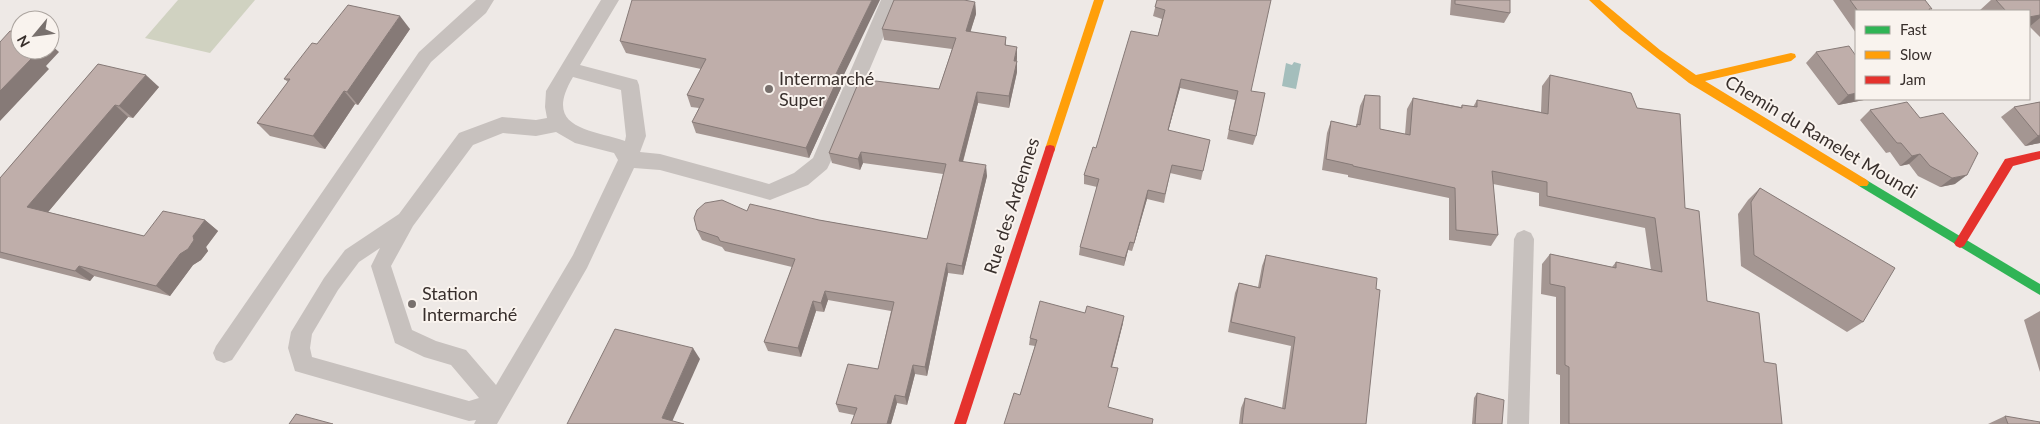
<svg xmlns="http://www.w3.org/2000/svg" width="2040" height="424" font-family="Lato,sans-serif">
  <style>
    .green { fill: #d0d2c1 }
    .water { fill: #a4bebc }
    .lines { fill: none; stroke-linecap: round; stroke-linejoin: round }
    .lane { fill: #c7c1be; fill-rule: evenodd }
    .fast { fill: #30b455; fill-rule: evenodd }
    .slow { fill: #ff9f0a; fill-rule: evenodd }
    .jam { fill: #e5322d; fill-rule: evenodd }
    .wall { fill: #a49692 }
    .shaded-wall { fill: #867a77 }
    .building { fill: #bfaeaa; stroke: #867a77 }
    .poi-dot { fill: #78706d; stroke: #f9f3ee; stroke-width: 2 }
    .labels { text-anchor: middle; stroke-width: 4; stroke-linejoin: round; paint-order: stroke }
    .poi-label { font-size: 18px; fill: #382f2c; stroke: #f9f3ee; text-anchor: start }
    .street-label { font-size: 18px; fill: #382f2c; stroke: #f9f3ee }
  </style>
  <rect width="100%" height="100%" fill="#eee9e6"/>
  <polygon class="green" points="178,0 255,0 210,53 145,38"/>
  <polygon class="water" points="1294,62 1301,64 1296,89 1282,86 1286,63 1292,65"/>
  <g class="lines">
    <g class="lane">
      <polygon points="476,0 494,0 486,13 431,62 232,360 224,363 216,360 213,353 216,346 419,52"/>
      <path d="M 601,0 L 619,0 L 580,65 L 637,80 L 639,85 L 646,136 L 640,152 L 660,154 L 769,184 L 794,173 L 813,158 L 881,0 L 899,0 L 830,163 L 827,169 L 808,185 L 770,200 L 660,170 L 634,168 L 587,268 L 497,424 L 474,424 L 476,420 L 469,421 L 295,371 L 288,348 L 291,332 L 324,278 L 345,250 L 399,214 L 459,133 L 502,117 L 536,120 L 547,118 L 545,107 L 546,91 ZM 573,77 L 621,90 L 626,136 L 625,141 C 590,129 542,129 573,77 ZM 556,132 L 575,143 L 614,153 L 618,160 L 573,255 L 496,385 L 466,350 L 436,341 L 412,330 L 391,266 L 413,226 L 473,145 L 503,133 L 536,136 ZM 380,248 L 371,266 L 395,343 L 424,357 L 451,365 L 479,398 L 469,401 L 312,357 L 310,348 L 312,334 L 338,290 L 359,262 Z"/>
      <polygon points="1524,230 1531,233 1534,239 1529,424 1507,424 1514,239 1517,233"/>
    </g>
    <polygon class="fast" points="1863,178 2040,284 2040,295 1859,186 1857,183 1859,180"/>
    <g class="slow">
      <polygon points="1094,0 1104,0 1055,149 1054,152 1046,152 1045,149"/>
      <polygon points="1589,0 1600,0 1660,50 1696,75 1791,53 1795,54 1796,57 1791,61 1705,81 1867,180 1869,183 1867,186 1859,186 1689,83 1621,30"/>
    </g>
    <g class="jam">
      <polygon points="1050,145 1054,146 1055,149 966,424 954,424 1045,149 1046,146"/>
      <polygon points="2040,151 2040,159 2013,166 1964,246 1960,248 1956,246 1954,243 1956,240 2005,159"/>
    </g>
  </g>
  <g class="wall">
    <polygon points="1157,0 1251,91 1256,136 1253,145 1227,139 1235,100 1180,88 1168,131 1210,140 1201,180 1170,173 1164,203 1147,199 1132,251 1128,250 1124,266 1079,255 1080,247 1097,187 1084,184 1084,175 1096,148 1158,36 1162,19 1153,16"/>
    <polygon points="1451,0 1510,0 1510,13 1504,23 1450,15"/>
    <polygon points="1833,0 1925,0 1930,11 1856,11 1856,33"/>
    <polygon points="1991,0 2040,0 2040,37 2030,27 2029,27 2029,11 1979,11"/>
    <polygon points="975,2 976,14 970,32 1006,37 1006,45 1017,58 1017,72 1009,108 978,103 963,162 987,176 963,275 948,273 927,376 915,374 907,405 897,403 891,424 851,424 854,415 839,412 836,404 878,369 891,311 828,300 824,312 816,311 801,357 768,351 764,342 792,267 725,251 722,247 702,240 697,230 747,211 819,220 927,239 943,174 863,163 860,170 832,163 829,153 939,89 952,49 884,40 882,29"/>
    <polygon points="410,29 358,105 355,104 325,149 270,136 257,123 288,82 284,79 317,44"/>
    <polygon points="620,41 840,83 841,88 809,158 696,133 692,122 699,108 691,107 687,95 701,69 626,53"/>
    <polygon points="1816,52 1856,99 1869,99 1838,105 1806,63"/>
    <polygon points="98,64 159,87 133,118 128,117 48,212 144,236 205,220 218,231 206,247 208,251 201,260 193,265 170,296 94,276 90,281 0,258 0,178"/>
    <polygon points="1550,75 1637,108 1685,208 1707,301 1764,362 1782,424 1560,424 1560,375 1556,374 1556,297 1541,294 1542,264 1550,254 1612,267 1616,262 1651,270 1645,228 1539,206 1539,193 1493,184 1498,235 1491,246 1449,240 1449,198 1348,177 1348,175 1322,170 1327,133 1331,121 1356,127 1360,106 1365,95 1380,129 1405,134 1407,109 1413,98 1461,107 1462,105 1473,107 1477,100 1541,112 1542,86"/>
    <polygon points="2040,102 2040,143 2025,146 2001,117 2014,107"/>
    <polygon points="1870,110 1920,118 1955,184 1940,187 1918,176 1909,164 1900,166 1890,152 1886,153 1860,120"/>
    <polygon points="1760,188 1863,322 1847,332 1741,266 1738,214 1748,200"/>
    <polygon points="1266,255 1376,289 1366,424 1239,424 1241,408 1245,398 1282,408 1291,346 1228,332 1235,293 1239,283 1258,287 1262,266"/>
    <polygon points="2040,311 2040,372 2024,320"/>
    <polygon points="1123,323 1112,367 1116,375 1020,395 1035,346 1029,345 1030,338"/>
    <polygon points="1477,393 1502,424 1472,424 1474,398"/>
    <polygon points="2005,416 2040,424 1988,424"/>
  </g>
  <g class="shaded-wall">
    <polygon points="872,0 880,0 840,83 841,88 809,158 806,148 835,76"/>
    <polygon points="975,2 976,14 967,43 966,31"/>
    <polygon points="2040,15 2040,18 2029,27 2029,17"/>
    <polygon points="400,16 410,29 358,105 347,92"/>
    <polygon points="50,44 59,52 46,66 49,69 0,121 0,91 28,55 33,50 50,50"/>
    <polygon points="1017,47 1017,58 1014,72 1014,61"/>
    <polygon points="1017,61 1017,72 1009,108 1009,96"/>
    <polygon points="146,75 159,87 133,118 119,106"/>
    <polygon points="1181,79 1180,88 1166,139 1168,130"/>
    <polygon points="344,91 355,104 325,149 313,136"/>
    <polygon points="977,92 978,103 960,172 959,161"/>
    <polygon points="1856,93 1856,99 1869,99 1838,105 1848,95"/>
    <polygon points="115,105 128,117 43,218 27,207"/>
    <polygon points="2040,135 2040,143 2025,146 2038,136"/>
    <polygon points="861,152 863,163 860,170 858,159"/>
    <polygon points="1920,154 1909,164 1900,166 1912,156"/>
    <polygon points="986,165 987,176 963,275 962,266"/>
    <polygon points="1967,175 1955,184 1940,187 1952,178"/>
    <polygon points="1148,190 1147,199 1132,251 1134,243"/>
    <polygon points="205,220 218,231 206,247 208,251 201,260 193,265 170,296 156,286"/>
    <polygon points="1130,242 1124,266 1125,258"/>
    <polygon points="947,263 948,273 927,376 925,367"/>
    <polygon points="79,266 94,276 90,281 75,271"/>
    <polygon points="825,291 828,300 824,312 821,303"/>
    <polygon points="813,301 816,311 801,357 798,348"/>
    <polygon points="1124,316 1123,323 1110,374 1111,367"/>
    <polygon points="693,348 700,359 671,424 662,418"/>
    <polygon points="913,365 915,374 907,405 905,397"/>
    <polygon points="895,395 897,403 891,424 887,424"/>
  </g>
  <g class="building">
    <polygon points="632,0 872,0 835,76 839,76 806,148 692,122 704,99 687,95 706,59 620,41"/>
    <polygon points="894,0 964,0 975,2 966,31 1006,37 1005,45 1017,47 1014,61 1017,61 1009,96 977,92 959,161 986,165 962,266 947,263 925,367 913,365 905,397 895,395 887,424 851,424 857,408 836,404 848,364 878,369 894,302 825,291 821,303 813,301 798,348 764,342 795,259 720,241 718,237 697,230 694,218 697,210 705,203 722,200 747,211 750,204 819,220 927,239 946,164 861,152 858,159 829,153 860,79 939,89 956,38 882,29"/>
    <polygon points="1157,0 1271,0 1251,91 1265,93 1256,136 1229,130 1238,91 1181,79 1168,130 1210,140 1203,171 1172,165 1165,194 1148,190 1134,243 1130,242 1125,258 1080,247 1099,179 1084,175 1093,147 1096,148 1131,31 1158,36 1165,10 1155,7"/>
    <polygon points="1455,0 1510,0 1510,13 1455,4"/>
    <polygon points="1850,0 1925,0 1932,9 1929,9 1930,11 1858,11"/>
    <polygon points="1996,0 2040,0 2040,15 2029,17 2029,11 2006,11"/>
    <polygon points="348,5 400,16 347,92 344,91 313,136 257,123 290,79 284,79 312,43 317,44"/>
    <polygon points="10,31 20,33 20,50 33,50 28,55 34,56 0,91 0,42"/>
    <polygon points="1849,46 1856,56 1856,93 1848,95 1816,52"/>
    <polygon points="98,64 146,75 119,106 115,105 27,207 144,236 163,211 205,220 193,236 194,240 188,249 180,254 156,286 79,266 75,271 0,252 0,178"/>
    <polygon points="1550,75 1631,93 1637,108 1680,114 1685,208 1699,211 1707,301 1759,313 1764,362 1776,364 1782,424 1569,424 1569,367 1565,365 1565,287 1550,284 1550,254 1616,268 1616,262 1662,272 1655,218 1547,196 1547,182 1492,171 1498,235 1456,230 1455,188 1353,166 1353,165 1326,159 1331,121 1357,127 1357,124 1360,125 1365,95 1380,96 1380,129 1410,135 1413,98 1462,108 1462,105 1477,107 1477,100 1548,114"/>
    <polygon points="1907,102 1920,118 1943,113 1978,153 1967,175 1952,178 1930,166 1920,154 1912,156 1901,143 1897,143 1870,110"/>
    <polygon points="2040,102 2040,135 2038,136 2014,107"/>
    <polygon points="1760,188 1895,268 1863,322 1754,255 1751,202"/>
    <polygon points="1266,255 1377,278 1376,289 1380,290 1366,424 1242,424 1245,398 1285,409 1295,337 1231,322 1239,283 1260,288"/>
    <polygon points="1040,301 1085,313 1087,306 1124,316 1111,367 1118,368 1108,407 1153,419 1152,424 1004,424 1014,393 1020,395 1037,340 1030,338"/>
    <polygon points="615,329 693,348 662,418 684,424 567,424"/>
    <polygon points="1477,393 1504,400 1502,424 1475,424"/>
    <polygon points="296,414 333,424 289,424"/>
    <polygon points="2005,416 2040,422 2040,424 2008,424"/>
  </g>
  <g class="poi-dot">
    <circle cx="769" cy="89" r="5"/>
    <circle cx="412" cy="304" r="5"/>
  </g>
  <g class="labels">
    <g class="poi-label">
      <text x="779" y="85">Intermarché<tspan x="779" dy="21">Super</tspan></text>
      <text x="422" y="300">Station<tspan x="422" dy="21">Intermarché</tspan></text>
    </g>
    <g class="street-label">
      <text transform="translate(1821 137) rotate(31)" y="6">Chemin du Ramelet Moundi</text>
      <text transform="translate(1012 206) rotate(-72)" y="6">Rue des Ardennes</text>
    </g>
  </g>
  <rect x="1855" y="10" width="175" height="90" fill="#f9f3ee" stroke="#aca5a0"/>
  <rect x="1865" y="26" width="25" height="8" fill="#30b455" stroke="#aca5a0"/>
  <text x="1900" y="35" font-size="15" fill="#382f2c">Fast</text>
  <rect x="1865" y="51" width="25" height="8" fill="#ff9f0a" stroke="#aca5a0"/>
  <text x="1900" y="60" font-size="15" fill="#382f2c">Slow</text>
  <rect x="1865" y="76" width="25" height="8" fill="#e5322d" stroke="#aca5a0"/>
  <text x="1900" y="85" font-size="15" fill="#382f2c">Jam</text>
  <g transform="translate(35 35) rotate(241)"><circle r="24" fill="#f9f3ee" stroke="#aca5a0"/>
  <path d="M0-4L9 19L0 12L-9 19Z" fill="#78706d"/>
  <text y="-8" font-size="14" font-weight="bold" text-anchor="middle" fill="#382f2c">N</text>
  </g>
</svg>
